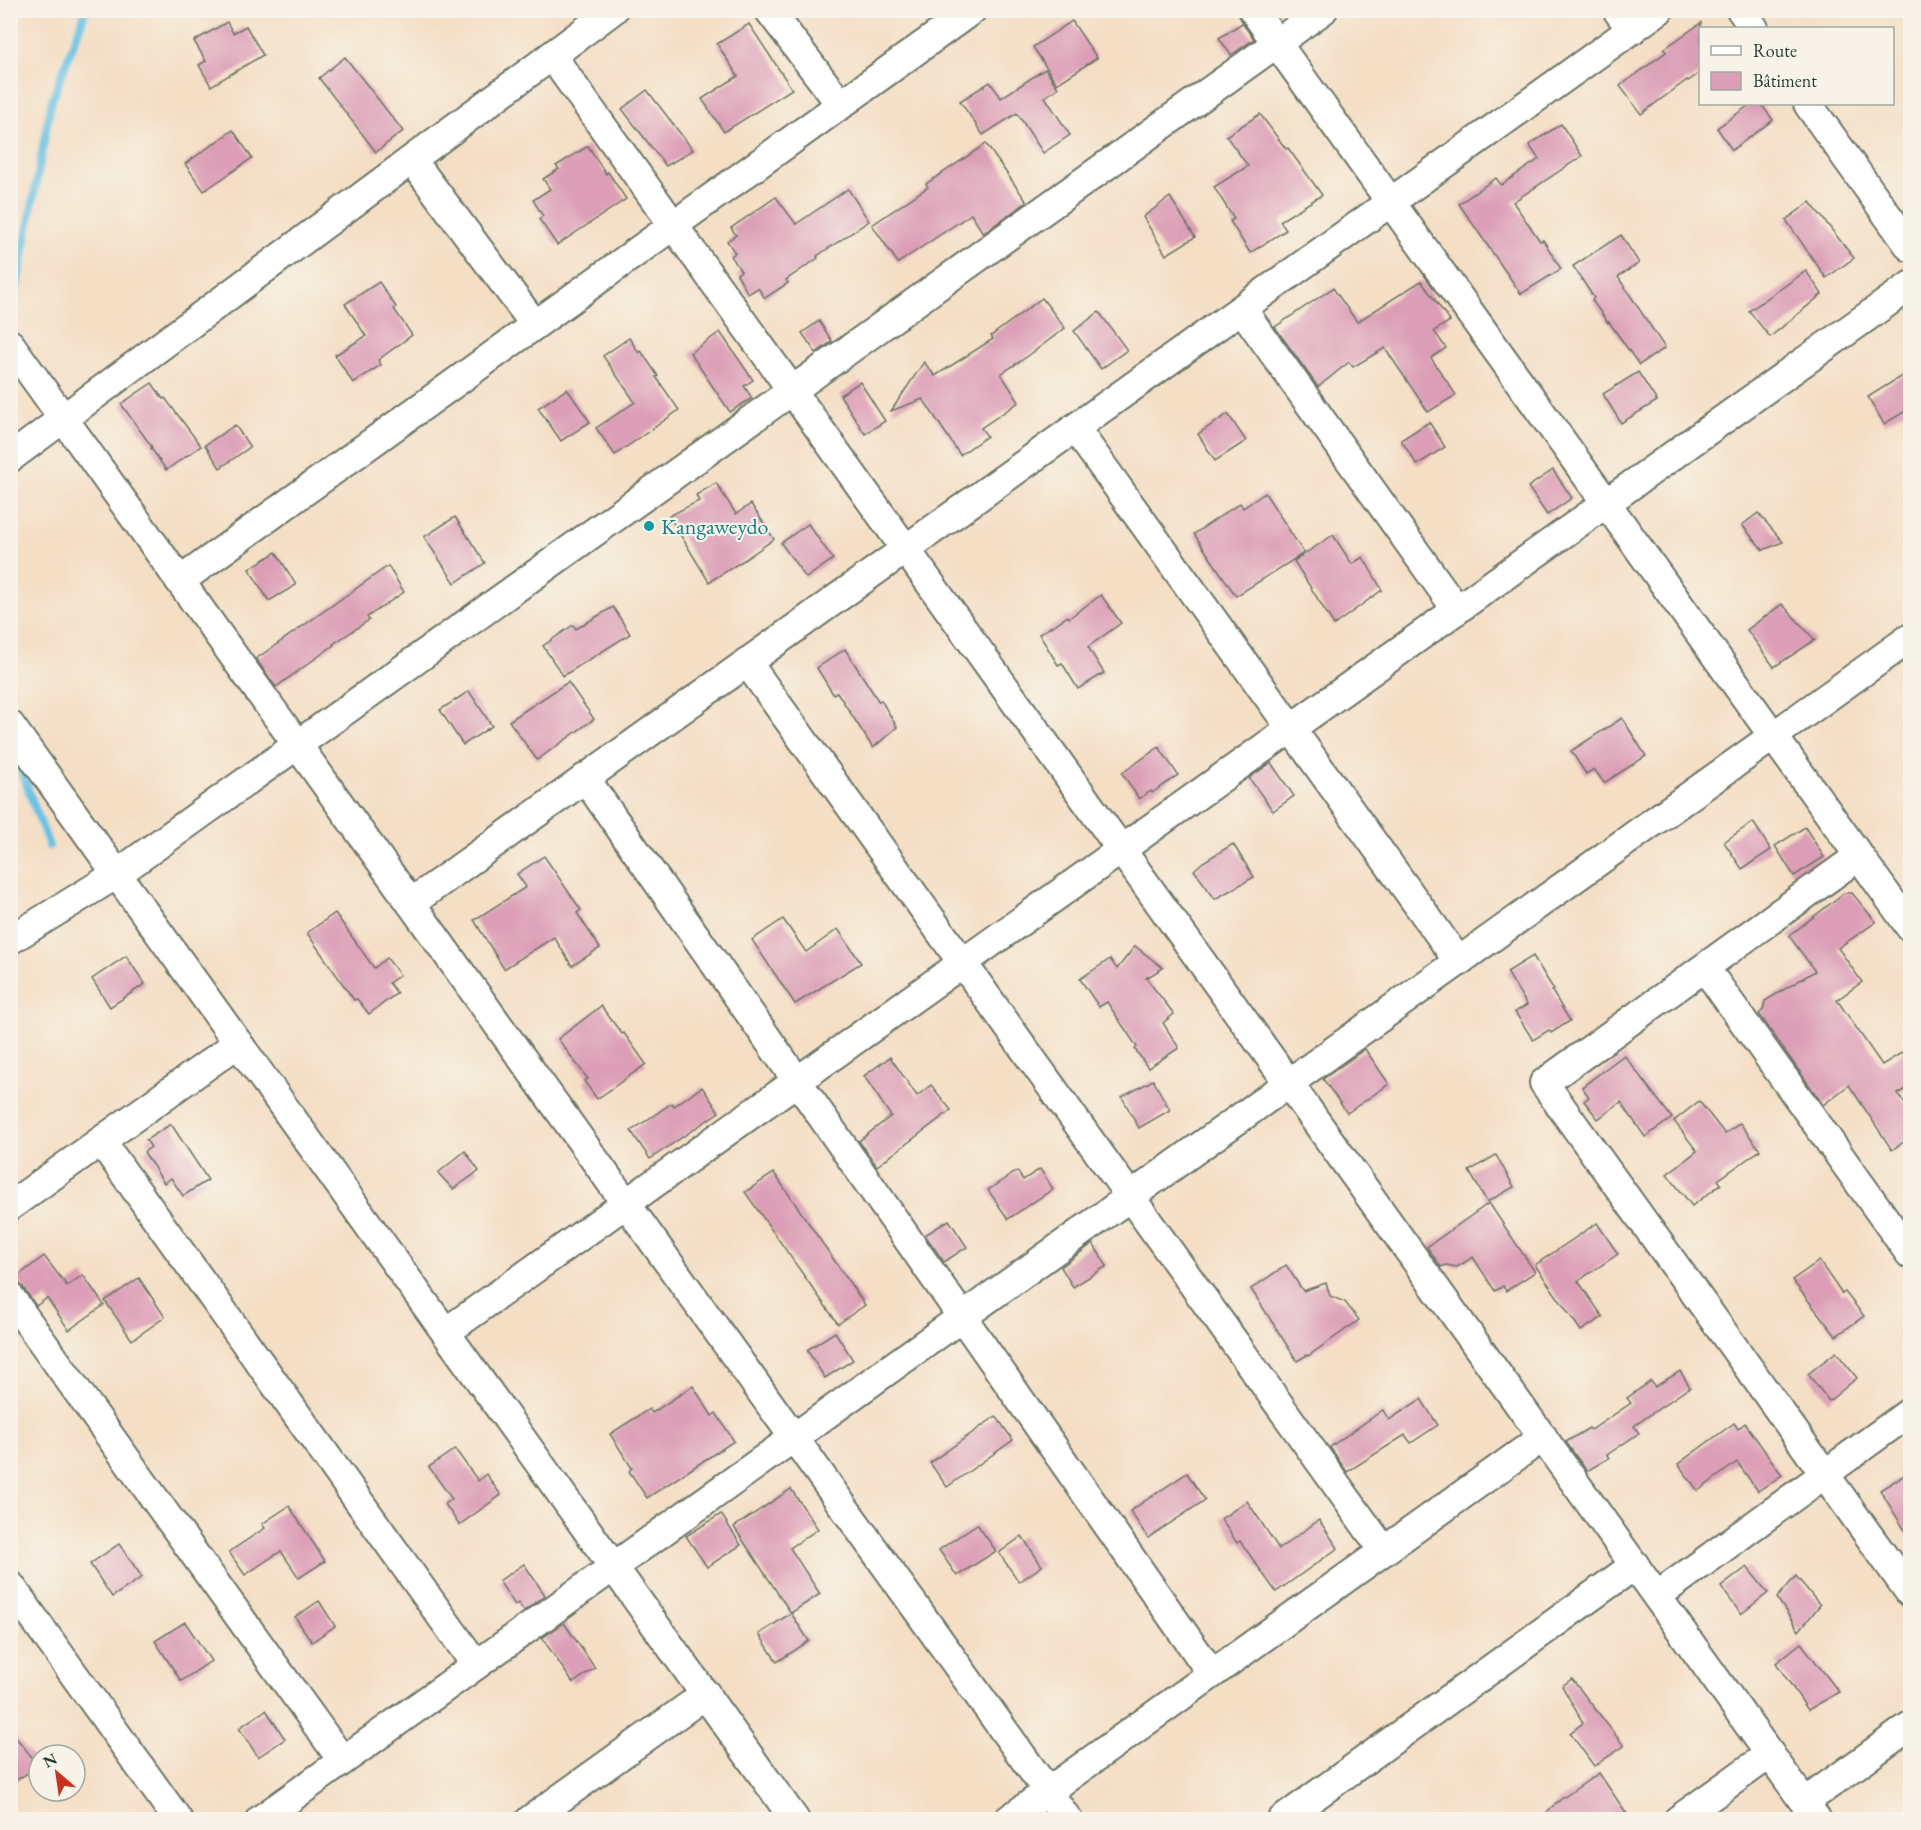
<svg xmlns="http://www.w3.org/2000/svg" width="1921" height="1830" font-family="'EB Garamond',serif">
  <style>
    .lines { fill: none; stroke-linecap: round; stroke-linejoin: round }
    .stream { stroke: #67c3e5; stroke-width: 8 }
    .building { fill: #dc9eb6 }
    .minor-casing { stroke: #6a7566; stroke-width: 32 }
    .minor { stroke: #fff; stroke-width: 28 }
    .culture-dot { fill: #0f9aa8; stroke: #f7f3e8; stroke-width: 2 }
    .labels { text-anchor: middle; stroke-width: 4.5; stroke-linejoin: round; paint-order: stroke }
    .culture-label { font-size: 22px; fill: #0d838f; stroke: #f7f3e8; text-anchor: start }
  </style>
  <rect width="100%" height="100%" fill="#f7f3e8"/>
  <filter id="ink" filterUnits="userSpaceOnUse"><feTurbulence type="fractalNoise" baseFrequency=".0167" numOctaves="2"/><feDisplacementMap in="SourceGraphic" scale="12" xChannelSelector="R" yChannelSelector="G"/><feConvolveMatrix kernelMatrix="1 2 1 2 8 2 1 2 1" color-interpolation-filters="sRGB"/></filter>
  <filter id="wash" filterUnits="userSpaceOnUse"><feTurbulence type="fractalNoise" baseFrequency=".008" numOctaves="4" result="noise"/><feDisplacementMap in="SourceGraphic" scale="24" xChannelSelector="R" yChannelSelector="G"/><feGaussianBlur stdDeviation="1.35" result="paint"/><feColorMatrix in="noise" values="0 0 0 0 0 0 0 0 0 0 0 0 0 0 0 0 0 1.4 0 .05"/><feComposite in="paint" operator="in"/></filter>
  <g filter="url(#wash)">
    <rect width="100%" height="100%" fill="#f4dec4"/>
    <g class="lines">
      <g class="stream">
        <polyline points="10,325 51,103 86,10"/>
        <polyline points="14,751 49,846"/>
      </g>
    </g>
    <g id="blocks">
      <g class="building">
        <polygon points="1072,21 1097,58 1057,84 1033,47"/>
        <polygon points="227,22 233,33 246,26 263,55 211,86 199,65 206,61 194,41"/>
        <polygon points="1242,23 1254,39 1231,55 1219,38"/>
        <polygon points="1701,23 1701,72 1688,81 1687,80 1641,114 1620,86 1666,52 1664,49"/>
        <polygon points="749,24 792,89 724,132 702,99 738,76 717,44"/>
        <polygon points="345,57 403,131 376,152 319,78"/>
        <polygon points="1045,69 1058,88 1045,97 1070,135 1043,153 1017,113 983,135 960,101 990,82 1001,98"/>
        <polygon points="647,90 693,150 666,166 622,109"/>
        <polygon points="1751,104 1761,104 1773,120 1732,150 1717,128"/>
        <polygon points="1260,114 1286,149 1288,148 1322,195 1280,221 1286,230 1250,253 1230,221 1234,219 1214,187 1248,166 1226,136"/>
        <polygon points="1561,124 1582,156 1513,202 1540,241 1543,240 1561,269 1521,294 1459,204 1496,178 1501,185 1539,159 1529,145"/>
        <polygon points="233,130 252,158 204,191 185,164"/>
        <polygon points="986,144 1027,202 983,233 971,214 898,263 872,225 928,187 926,184"/>
        <polygon points="588,146 606,174 608,172 626,199 557,245 539,219 543,216 533,200 550,189 543,179 559,169 556,166"/>
        <polygon points="848,189 869,221 817,256 818,258 786,280 788,283 765,298 758,288 748,294 737,274 741,271 731,256 735,253 727,241 736,235 731,228 776,197 796,224"/>
        <polygon points="1170,197 1195,237 1166,255 1143,217"/>
        <polygon points="1810,202 1854,258 1826,278 1786,220"/>
        <polygon points="1621,235 1639,263 1618,277 1665,348 1639,365 1609,322 1608,323 1592,300 1594,298 1573,266"/>
        <polygon points="1806,271 1822,294 1770,337 1749,311"/>
        <polygon points="1421,281 1450,321 1434,331 1446,348 1431,358 1456,395 1428,412 1385,348 1353,367 1349,362 1318,387 1275,327 1333,288 1357,322"/>
        <polygon points="379,282 396,307 394,309 412,335 378,360 381,365 353,383 335,355 366,336 345,304"/>
        <polygon points="1042,298 1065,328 1028,356 1001,374 1019,402 981,428 987,436 960,455 923,399 891,411 924,362 935,376 993,339 991,336"/>
        <polygon points="1099,312 1127,350 1101,369 1074,331"/>
        <polygon points="819,321 832,341 816,353 802,333"/>
        <polygon points="720,332 753,380 744,386 752,398 730,412 690,353"/>
        <polygon points="629,338 639,353 641,351 658,376 656,377 679,410 615,455 596,428 635,402 603,356"/>
        <polygon points="1911,370 1911,408 1884,424 1868,397"/>
        <polygon points="1638,372 1657,401 1621,423 1603,394"/>
        <polygon points="860,382 885,421 865,434 840,395"/>
        <polygon points="152,383 163,399 165,398 201,446 166,470 151,448 152,447 121,404"/>
        <polygon points="567,389 590,422 561,441 538,408"/>
        <polygon points="1228,414 1246,441 1215,461 1198,434"/>
        <polygon points="1429,422 1445,447 1417,465 1401,440"/>
        <polygon points="235,425 250,447 220,468 205,445"/>
        <polygon points="1553,470 1572,498 1547,515 1528,487"/>
        <polygon points="716,483 736,514 751,504 774,539 744,560 709,582 669,516 699,501 696,495"/>
        <polygon points="1265,493 1304,553 1236,596 1194,534 1240,503 1243,508"/>
        <polygon points="1758,513 1783,542 1763,550 1742,525"/>
        <polygon points="455,517 485,563 455,583 424,537"/>
        <polygon points="808,524 833,559 806,578 781,543"/>
        <polygon points="1333,535 1352,564 1363,557 1382,590 1334,625 1294,561"/>
        <polygon points="276,552 296,585 269,601 249,569"/>
        <polygon points="388,566 404,592 367,617 369,620 333,644 334,645 276,687 256,659"/>
        <polygon points="1101,595 1121,623 1088,647 1104,673 1078,689 1062,663 1058,665 1039,634 1068,616 1069,618"/>
        <polygon points="1782,604 1815,640 1774,667 1747,630"/>
        <polygon points="613,607 630,634 563,676 543,646 573,625 576,629"/>
        <polygon points="845,649 879,702 881,700 897,727 873,748 837,692 833,694 817,668"/>
        <polygon points="568,682 594,719 537,760 509,721"/>
        <polygon points="469,691 492,726 463,745 440,710"/>
        <polygon points="1622,718 1646,756 1604,783 1594,769 1586,774 1571,751"/>
        <polygon points="1159,747 1178,775 1152,793 1151,791 1139,799 1122,773"/>
        <polygon points="1271,763 1294,796 1273,811 1249,778"/>
        <polygon points="1753,822 1771,850 1742,869 1724,842"/>
        <polygon points="1805,827 1824,857 1794,876 1775,846"/>
        <polygon points="1233,844 1254,877 1215,899 1194,870 1203,862"/>
        <polygon points="544,856 581,910 577,913 600,948 572,966 554,937 504,969 474,920 526,887 517,874"/>
        <polygon points="1844,893 1852,893 1876,922 1838,948 1862,982 1837,1000 1882,1065 1911,1047 1911,1086 1898,1094 1911,1112 1911,1137 1892,1150 1849,1085 1823,1105 1759,1014 1763,1010 1765,1001 1815,971 1789,936"/>
        <polygon points="335,913 374,968 387,958 400,975 389,983 397,993 369,1014 357,999 354,1000 307,933"/>
        <polygon points="783,919 806,952 838,929 861,963 795,1004 752,940"/>
        <polygon points="1135,946 1163,968 1146,978 1174,1014 1163,1023 1179,1048 1148,1068 1135,1049 1137,1047 1107,1002 1099,1007 1080,979 1110,959 1117,969"/>
        <polygon points="126,956 145,984 110,1007 92,979"/>
        <polygon points="1533,956 1554,990 1552,991 1570,1021 1551,1033 1549,1030 1533,1040 1515,1012 1527,1005 1507,972"/>
        <polygon points="601,1006 622,1034 624,1033 646,1064 597,1099 584,1081 588,1079 558,1039"/>
        <polygon points="1365,1049 1389,1084 1347,1113 1323,1079"/>
        <polygon points="1624,1055 1672,1118 1645,1137 1621,1102 1598,1119 1584,1101 1589,1097 1582,1087"/>
        <polygon points="890,1057 917,1096 931,1085 951,1110 877,1166 859,1141 891,1116 864,1076"/>
        <polygon points="1153,1080 1170,1110 1139,1128 1122,1097"/>
        <polygon points="702,1087 719,1112 650,1159 631,1131 672,1103 674,1106"/>
        <polygon points="1699,1101 1725,1134 1740,1123 1760,1150 1718,1180 1721,1184 1692,1206 1667,1174 1697,1151 1674,1121"/>
        <polygon points="171,1124 208,1180 183,1196 171,1178 164,1183 144,1152 151,1147 146,1140"/>
        <polygon points="465,1151 479,1171 453,1189 438,1173"/>
        <polygon points="1496,1155 1514,1187 1487,1202 1469,1171"/>
        <polygon points="1040,1169 1053,1189 1008,1219 988,1190 1017,1171 1023,1180"/>
        <polygon points="774,1173 865,1305 838,1324 745,1192"/>
        <polygon points="1489,1203 1535,1272 1506,1291 1503,1286 1495,1291 1473,1257 1457,1267 1446,1265 1441,1267 1427,1247"/>
        <polygon points="949,1220 967,1247 944,1262 925,1235"/>
        <polygon points="1597,1223 1618,1254 1578,1281 1603,1317 1581,1331 1535,1265"/>
        <polygon points="1092,1244 1093,1244 1107,1266 1073,1287 1061,1267"/>
        <polygon points="44,1256 67,1286 83,1275 104,1305 69,1330 47,1298 36,1306 23,1287 14,1279"/>
        <polygon points="1819,1261 1842,1294 1845,1292 1864,1316 1836,1336 1792,1280"/>
        <polygon points="1286,1265 1303,1291 1326,1283 1330,1296 1345,1302 1359,1320 1308,1356 1307,1355 1297,1361 1251,1289"/>
        <polygon points="139,1278 165,1317 132,1340 105,1301"/>
        <polygon points="835,1332 853,1360 825,1378 807,1350"/>
        <polygon points="1836,1352 1857,1378 1829,1401 1808,1374"/>
        <polygon points="1680,1371 1690,1387 1634,1426 1639,1433 1607,1455 1609,1458 1587,1471 1566,1442 1589,1428 1591,1430 1631,1403 1627,1398 1651,1381 1655,1387"/>
        <polygon points="693,1386 712,1416 716,1413 734,1441 647,1498 629,1471 632,1468 610,1434 649,1409 652,1413"/>
        <polygon points="1421,1399 1438,1425 1411,1443 1405,1435 1347,1472 1330,1447 1383,1410 1389,1420"/>
        <polygon points="996,1416 1013,1440 947,1487 930,1463"/>
        <polygon points="1734,1423 1738,1429 1745,1423 1782,1475 1758,1491 1737,1462 1698,1491 1678,1464"/>
        <polygon points="455,1449 478,1481 486,1474 501,1495 459,1525 445,1504 452,1499 429,1467"/>
        <polygon points="1911,1471 1911,1540 1880,1490"/>
        <polygon points="1187,1473 1205,1500 1148,1538 1130,1511"/>
        <polygon points="791,1489 818,1529 790,1548 820,1594 791,1613 734,1527"/>
        <polygon points="1247,1501 1279,1549 1319,1520 1338,1548 1276,1592 1240,1541 1237,1543 1221,1519"/>
        <polygon points="289,1506 325,1561 299,1578 281,1551 245,1575 229,1552 265,1528 262,1524"/>
        <polygon points="721,1514 741,1545 707,1567 686,1536"/>
        <polygon points="977,1524 996,1551 957,1576 939,1550"/>
        <polygon points="1022,1536 1042,1566 1019,1582 999,1553"/>
        <polygon points="119,1544 142,1577 112,1597 90,1564"/>
        <polygon points="524,1564 545,1595 524,1611 518,1603 515,1605 499,1581"/>
        <polygon points="1747,1567 1768,1593 1741,1614 1721,1587"/>
        <polygon points="1796,1576 1820,1605 1799,1631 1777,1598"/>
        <polygon points="319,1601 335,1626 312,1642 295,1617"/>
        <polygon points="791,1613 809,1641 777,1662 759,1634"/>
        <polygon points="185,1622 211,1661 181,1681 155,1641"/>
        <polygon points="564,1623 595,1668 573,1683 542,1638"/>
        <polygon points="1801,1643 1839,1692 1808,1710 1776,1663"/>
        <polygon points="1572,1679 1624,1746 1594,1766 1570,1733 1583,1723 1562,1686"/>
        <polygon points="266,1710 285,1739 258,1757 239,1728"/>
        <polygon points="10,1730 39,1766 10,1784"/>
        <polygon points="1599,1773 1631,1820 1538,1820 1560,1800"/>
      </g>
    </g>
  </g>
  <g filter="url(#ink)">
    <use href="#blocks" fill-opacity="0" stroke="#6a7566" stroke-width="1.5"/>
    <g class="lines">
      <g class="minor-casing">
        <g id="minor">
          <polyline points="769,10 841,105"/>
          <polyline points="1253,10 1910,927"/>
          <polyline points="1617,10 1632,30"/>
          <polyline points="1741,10 1754,28"/>
          <polyline points="552,56 1817,1820"/>
          <polyline points="1808,104 1910,247"/>
          <polyline points="412,160 535,325"/>
          <polyline points="1242,309 1457,610"/>
          <polyline points="10,344 1068,1820"/>
          <polyline points="1075,428 1459,962"/>
          <polyline points="10,458 613,10"/>
          <polyline points="180,581 972,10"/>
          <polyline points="747,662 1384,1551"/>
          <polyline points="10,725 795,1820"/>
          <polyline points="585,778 1212,1674"/>
          <polyline points="1859,856 1544,1083 1910,1593"/>
          <polyline points="411,903 1659,10"/>
          <polyline points="10,940 117,874 1323,10"/>
          <polyline points="1705,968 1910,1254"/>
          <polyline points="101,1141 476,1665"/>
          <polyline points="10,1206 238,1043"/>
          <polyline points="10,1297 342,1760"/>
          <polyline points="446,1332 1910,286"/>
          <polyline points="10,1585 178,1820"/>
          <polyline points="1657,1596 1910,1412"/>
          <polyline points="1805,1802 1910,1726"/>
          <polyline points="260,1820 1910,638"/>
          <polyline points="530,1820 706,1694"/>
          <polyline points="1008,1820 1543,1437"/>
          <polyline points="1282,1820 1635,1565"/>
          <polyline points="1678,1820 1770,1754"/>
        </g>
      </g>
      <use href="#minor" class="minor"/>
    </g>
  </g>
  <circle class="culture-dot" cx="649" cy="526" r="6"/>
  <g class="labels">
    <g class="culture-label">
      <text x="661" y="534">Kangaweydo</text>
    </g>
  </g>
  <rect width="1921" height="1830" fill="none" stroke="#f7f3e8" stroke-width="36"/>
  <rect x="1699" y="27" width="195" height="78" fill="#f7f3e8" stroke="#a1aaa0" stroke-width="1.5"/>
  <rect x="1711" y="46" width="30" height="9" fill="#ffffff" stroke="#a1aaa0" stroke-width="1.5"/>
  <text x="1753" y="57" font-size="18" fill="#1f3d34">Route</text>
  <rect x="1711" y="72" width="30" height="18" fill="#dc9eb6" stroke="#a1aaa0" stroke-width="1.5"/>
  <text x="1753" y="87" font-size="18" fill="#1f3d34">Bâtiment</text>
  <g transform="translate(57 1773) rotate(331)"><circle r="28" fill="#f7f3e8" stroke="#a1aaa0" stroke-width="1.5"/>
  <path d="M0-4.5L10 22L0 15L-10 22Z" fill="#c8321e"/>
  <text y="-9" font-size="16" font-weight="bold" text-anchor="middle" fill="#1f3d34">N</text>
  </g>
</svg>
